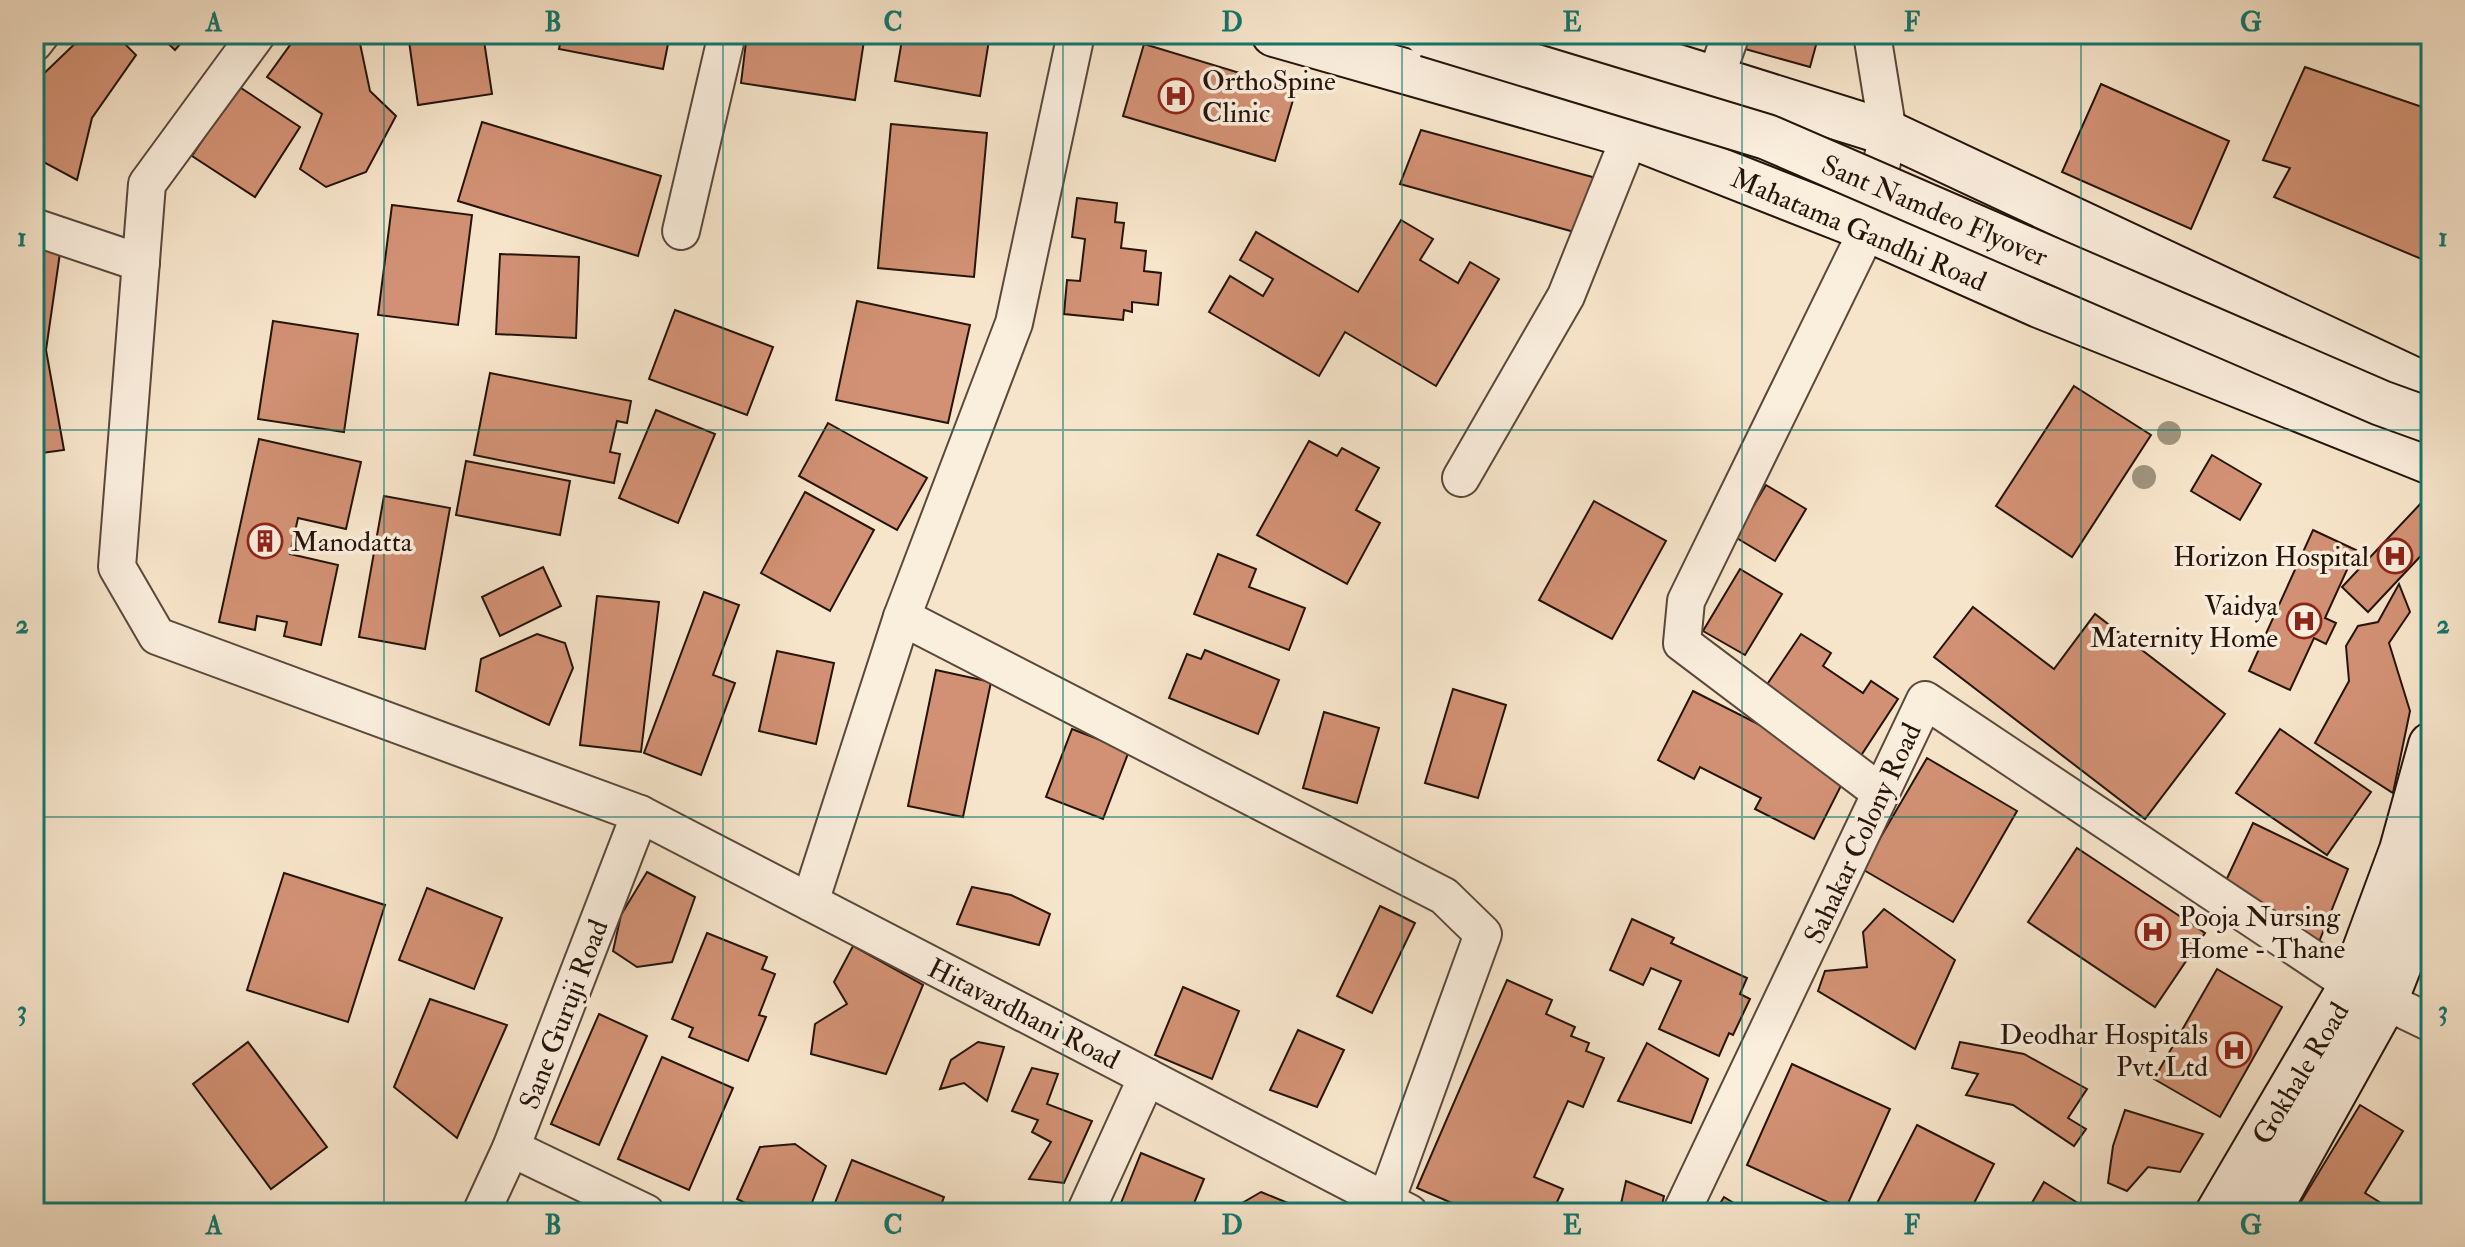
<svg xmlns="http://www.w3.org/2000/svg" width="2465" height="1247" font-family="'IM FELL Double Pica',serif">
  <style>
    .building { fill: #d29174; stroke: #25140b; stroke-width: 2 }
    .lines { fill: none; stroke-linecap: round; stroke-linejoin: round }
    .minor-casing { stroke: #5a483b; stroke-width: 40 }
    .secondary-casing { stroke: #25140b; stroke-width: 48 }
    .minor { stroke: #faeedd; stroke-width: 36 }
    .secondary { stroke: #faeedd; stroke-width: 44 }
    .secondary-bridge-casing { stroke: #25140b; stroke-width: 48; stroke-linecap: butt }
    .secondary-bridge { stroke: #faeedd; stroke-width: 44 }
    .tree { fill: #a0947d }
    .grid { fill: none; stroke: #0f766e; stroke-width: 2; stroke-opacity: 0.55 }
    .labels { text-anchor: middle; stroke-width: 7; stroke-linejoin: round; paint-order: stroke }
    .poi-label { font-size: 28px; fill: #25140b; stroke: #faeedd; text-anchor: start }
    .street-label { font-size: 28px; fill: #25140b; stroke: #faeedd }
    .neatline { fill: none; stroke: #0f766e; stroke-width: 3 }
    .grid-label { font-size: 26px; text-anchor: middle; font-weight: bold; fill: #0f766e }
  </style>
  <rect width="100%" height="100%" fill="#f7e5cb"/>
  <filter id="stains"><feTurbulence type="fractalNoise" baseFrequency=".0025" numOctaves="4"/><feColorMatrix values="0 0 0 0 .2 0 0 0 0 .09 0 0 0 0 .02 0 0 0 .5 -.17"/></filter>
  <radialGradient id="worn" r=".72"><stop offset=".6" stop-color="#630" stop-opacity="0"/><stop offset="1" stop-color="#630" stop-opacity=".3"/></radialGradient>
  <g class="building">
    <polygon points="85,34 115,34 136,55 92,118 77,180 34,157 34,83"/>
    <polygon points="158,34 189,34 175,50"/>
    <polygon points="298,34 358,34 370,91 396,116 366,172 326,187 300,169 322,114 267,77"/>
    <polygon points="408,34 483,34 492,94 418,105"/>
    <polygon points="562,34 670,34 663,69 559,49"/>
    <polygon points="747,34 865,34 855,100 741,83"/>
    <polygon points="903,34 990,34 980,96 895,81"/>
    <polygon points="1741,34 1819,34 1810,67 1738,47"/>
    <polygon points="1144,44 1296,90 1275,161 1123,116"/>
    <polygon points="2305,67 2431,110 2431,263 2274,197 2290,168 2263,160"/>
    <polygon points="2101,84 2229,141 2191,229 2062,172"/>
    <polygon points="238,86 300,127 255,197 192,156"/>
    <polygon points="482,122 661,176 638,256 458,201"/>
    <polygon points="891,124 987,133 974,277 878,268"/>
    <polygon points="1421,130 1596,178 1578,233 1400,184"/>
    <polygon points="1077,198 1117,203 1115,222 1124,223 1121,248 1146,251 1144,271 1161,273 1158,305 1132,302 1132,312 1124,310 1123,320 1064,314 1067,280 1080,281 1085,239 1072,237"/>
    <polygon points="392,205 472,215 458,325 378,315"/>
    <polygon points="1401,220 1433,239 1420,260 1458,283 1470,262 1499,279 1436,386 1345,332 1319,376 1209,312 1230,276 1263,296 1273,279 1240,260 1256,232 1358,292"/>
    <polygon points="34,241 61,246 46,350 64,450 34,454"/>
    <polygon points="500,254 579,257 576,338 496,334"/>
    <polygon points="857,301 970,325 948,423 836,400"/>
    <polygon points="675,310 773,347 747,415 649,379"/>
    <polygon points="273,321 358,334 344,432 258,419"/>
    <polygon points="490,373 631,401 627,423 617,421 610,452 620,454 614,483 474,455"/>
    <polygon points="2074,386 2151,435 2072,557 1996,506"/>
    <polygon points="656,410 715,434 678,523 619,498"/>
    <polygon points="828,423 927,478 897,530 799,476"/>
    <polygon points="259,439 361,462 346,529 298,518 290,554 338,565 321,645 284,636 287,622 257,616 255,630 219,622"/>
    <polygon points="1309,441 1337,456 1342,448 1379,468 1356,510 1380,523 1347,584 1257,535"/>
    <polygon points="2212,455 2261,484 2240,520 2191,491"/>
    <polygon points="466,461 570,481 560,535 456,515"/>
    <polygon points="1766,485 1806,509 1775,561 1735,537"/>
    <polygon points="805,492 874,530 830,611 761,573"/>
    <polygon points="384,496 450,508 425,649 359,637"/>
    <polygon points="2424,500 2431,507 2431,545 2368,612 2342,587"/>
    <polygon points="1594,501 1666,541 1612,639 1539,600"/>
    <polygon points="2313,530 2356,550 2325,618 2336,623 2326,644 2314,638 2290,690 2249,671"/>
    <polygon points="1218,554 1256,569 1249,587 1305,608 1289,650 1194,614"/>
    <polygon points="543,567 561,606 500,636 482,597"/>
    <polygon points="1740,569 1782,594 1745,655 1703,631"/>
    <polygon points="2399,584 2410,612 2389,643 2410,711 2393,793 2315,743 2349,681 2346,646 2358,626 2378,622"/>
    <polygon points="704,592 739,605 713,675 735,683 701,775 644,753"/>
    <polygon points="597,596 659,602 641,752 580,745"/>
    <polygon points="1973,607 2054,669 2095,614 2225,714 2145,819 1934,657"/>
    <polygon points="537,634 565,643 573,668 549,725 476,691 481,659"/>
    <polygon points="1801,634 1831,653 1823,666 1863,693 1871,681 1898,699 1860,757 1762,692"/>
    <polygon points="1205,650 1279,680 1258,734 1169,698 1187,654 1201,659"/>
    <polygon points="777,651 834,663 816,744 759,731"/>
    <polygon points="936,670 991,682 963,817 908,806"/>
    <polygon points="1453,689 1506,705 1478,798 1425,783"/>
    <polygon points="1693,691 1849,770 1814,839 1755,809 1761,798 1700,767 1694,779 1658,760"/>
    <polygon points="1324,712 1379,728 1357,803 1303,788"/>
    <polygon points="1072,729 1129,751 1103,819 1046,797"/>
    <polygon points="2280,729 2371,792 2327,855 2236,793"/>
    <polygon points="1927,758 2017,811 1953,922 1862,869"/>
    <polygon points="2253,823 2348,869 2313,957 2222,889"/>
    <polygon points="2077,848 2205,933 2155,1007 2028,922"/>
    <polygon points="647,872 695,897 672,962 637,967 613,951 621,915"/>
    <polygon points="284,873 385,905 348,1022 247,990"/>
    <polygon points="972,887 1011,895 1050,914 1039,945 957,924"/>
    <polygon points="427,888 502,918 474,989 399,960"/>
    <polygon points="1380,906 1415,923 1372,1013 1337,996"/>
    <polygon points="1884,909 1955,960 1915,1049 1818,991 1825,971 1867,967 1863,932"/>
    <polygon points="1632,919 1674,938 1671,943 1747,978 1740,994 1750,999 1733,1035 1729,1033 1719,1056 1659,1029 1681,981 1651,968 1643,985 1610,970"/>
    <polygon points="707,933 767,957 762,969 775,974 759,1015 766,1017 748,1061 689,1037 693,1028 672,1019"/>
    <polygon points="853,946 923,985 886,1074 811,1054 815,1024 847,1004 834,982"/>
    <polygon points="2217,969 2282,1007 2220,1117 2154,1079"/>
    <polygon points="1507,980 1552,1000 1546,1014 1575,1027 1571,1036 1589,1043 1586,1051 1604,1058 1583,1107 1568,1101 1534,1177 1563,1189 1552,1213 1475,1213 1417,1188"/>
    <polygon points="1183,987 1239,1011 1212,1079 1155,1055"/>
    <polygon points="430,999 507,1025 457,1138 394,1087"/>
    <polygon points="599,1014 647,1036 599,1145 551,1124"/>
    <polygon points="1298,1030 1344,1050 1317,1107 1270,1090"/>
    <polygon points="248,1042 327,1147 271,1189 193,1084"/>
    <polygon points="978,1042 1004,1047 987,1101 964,1083 940,1089 951,1060"/>
    <polygon points="1960,1042 2024,1054 2087,1089 2068,1118 2086,1129 2074,1146 2013,1105 1966,1095 1978,1074 1952,1068"/>
    <polygon points="1647,1043 1708,1079 1691,1123 1618,1101"/>
    <polygon points="662,1057 733,1088 689,1190 618,1159"/>
    <polygon points="1792,1064 1890,1109 1845,1210 1747,1165"/>
    <polygon points="1032,1068 1058,1074 1047,1104 1092,1121 1064,1183 1029,1179 1051,1142 1032,1132 1038,1120 1012,1111"/>
    <polygon points="2360,1105 2403,1131 2365,1193 2397,1213 2294,1213"/>
    <polygon points="2125,1110 2203,1134 2180,1172 2148,1167 2127,1191 2108,1183 2113,1146"/>
    <polygon points="1917,1125 1994,1164 1969,1213 1872,1213"/>
    <polygon points="795,1144 826,1166 808,1213 766,1213 737,1199 760,1147"/>
    <polygon points="1141,1153 1204,1179 1190,1213 1117,1213"/>
    <polygon points="852,1160 944,1197 938,1213 831,1213"/>
    <polygon points="1626,1181 1664,1196 1660,1213 1619,1213"/>
    <polygon points="2044,1182 2094,1213 2026,1213"/>
    <polygon points="1261,1192 1305,1210 1303,1213 1238,1213 1237,1206"/>
    <polygon points="1724,1197 1750,1213 1714,1213"/>
  </g>
  <g class="lines">
    <g class="minor-casing">
      <g id="minor">
        <polyline points="257,34 147,184 117,567 157,636 640,814 1409,1213"/>
        <polyline points="1872,34 1888,133 1868,229 1686,601 1682,643 1881,793"/>
        <polyline points="34,43 41,34"/>
        <polyline points="1715,79 1731,34"/>
        <polyline points="34,227 141,263"/>
        <polyline points="681,231 727,34"/>
        <polyline points="1461,478 1566,296 1640,111"/>
        <polyline points="902,617 1444,896 1483,934 1386,1201"/>
        <polyline points="810,902 902,617 1014,323 1076,34"/>
        <polyline points="511,1148 646,1213"/>
        <polyline points="481,1213 511,1148 640,814"/>
        <polyline points="1085,1213 1147,1077"/>
        <polyline points="1681,1213 1925,700 2352,985 2431,1023"/>
      </g>
    </g>
    <g class="secondary-casing">
      <g id="secondary">
        <polyline points="1274,34 1629,135 1868,229 2039,305 2431,462"/>
        <polyline points="1550,34 1661,62 1888,133 2431,388"/>
        <polyline points="2218,1213 2352,985 2402,850 2431,745"/>
        <polyline points="2267,1213 2385,1001 2431,883"/>
      </g>
    </g>
    <use href="#minor" class="minor"/>
    <use href="#secondary" class="secondary"/>
    <g class="secondary-bridge-casing">
      <polyline id="secondary-bridge" points="1427,34 1767,137 2381,403 2431,421"/>
    </g>
    <use href="#secondary-bridge" class="secondary-bridge"/>
  </g>
  <g class="tree">
    <circle cx="2169" cy="433" r="12"/>
    <circle cx="2144" cy="477" r="12"/>
  </g>
  <path class="grid" d="M 384,34 L 384,1213M 723,34 L 723,1213M 1063,34 L 1063,1213M 1402,34 L 1402,1213M 1742,34 L 1742,1213M 2081,34 L 2081,1213M 34,430 L 2431,430M 34,817 L 2431,817"/>
  <defs>
    <g id="hospital-ring" transform="scale(1.8)"><circle r="9.5" fill="#faeedd" stroke="#8f2418" stroke-width="1.5"/><path d="M-5-5h3v3.5h4V-5h3V5h-3V1.5h-4V5h-3Z" fill="#8f2418"/></g>
    <g id="building-ring" transform="scale(1.8)"><circle r="9.5" fill="#faeedd" stroke="#8f2418" stroke-width="1.5"/><path d="M-4-6H4V6H1V3H-1V6H-4ZM-2.5-4.3h1.7v1.8h-1.7ZM.8-4.3h1.7v1.8H.8ZM-2.5-1h1.7V.8h-1.7ZM.8-1h1.7V.8H.8Z" fill="#8f2418"/></g>
  </defs>
  <g fill-rule="evenodd">
    <use href="#hospital-ring" x="1176" y="96"/>
    <use href="#building-ring" x="265" y="541"/>
    <use href="#hospital-ring" x="2395" y="556"/>
    <use href="#hospital-ring" x="2304" y="621"/>
    <use href="#hospital-ring" x="2153" y="932"/>
    <use href="#hospital-ring" x="2234" y="1050"/>
  </g>
  <g class="labels">
    <g class="poi-label">
      <text x="1202" y="90">OrthoSpine<tspan x="1202" dy="32">Clinic</tspan></text>
      <text x="291" y="551">Manodatta</text>
      <text x="2369" y="566" text-anchor="end">Horizon Hospital</text>
      <text x="2278" y="615" text-anchor="end">Vaidya<tspan x="2278" dy="32">Maternity Home</tspan></text>
      <text x="2179" y="926">Pooja Nursing<tspan x="2179" dy="32">Home - Thane</tspan></text>
      <text x="2208" y="1044" text-anchor="end">Deodhar Hospitals<tspan x="2208" dy="32">Pvt. Ltd</tspan></text>
    </g>
    <g class="street-label">
      <text transform="translate(1935 210) rotate(23)" y="10">Sant Namdeo Flyover</text>
      <text transform="translate(1859 229) rotate(23)" y="10">Mahatama Gandhi Road</text>
      <text transform="translate(1862 833) rotate(-65)" y="10">Sahakar Colony Road</text>
      <text transform="translate(1024 1013) rotate(27)" y="10">Hitavardhani Road</text>
      <text transform="translate(563 1014) rotate(-69)" y="10">Sane Guruji Road</text>
      <text transform="translate(2300 1073) rotate(-59)" y="10">Gokhale Road</text>
    </g>
  </g>
  <rect width="2465" height="1247" fill="none" stroke="#f7e5cb" stroke-width="88"/>
  <rect x="44" y="44" width="2377" height="1159" class="neatline"/>
  <g class="grid-label">
    <text x="214" y="31">A</text>
    <text x="553" y="31">B</text>
    <text x="893" y="31">C</text>
    <text x="1232" y="31">D</text>
    <text x="1572" y="31">E</text>
    <text x="1912" y="31">F</text>
    <text x="2251" y="31">G</text>
    <text x="22" y="246">1</text>
    <text x="2443" y="246">1</text>
    <text x="22" y="633">2</text>
    <text x="2443" y="633">2</text>
    <text x="22" y="1019">3</text>
    <text x="2443" y="1019">3</text>
    <text x="214" y="1234">A</text>
    <text x="553" y="1234">B</text>
    <text x="893" y="1234">C</text>
    <text x="1232" y="1234">D</text>
    <text x="1572" y="1234">E</text>
    <text x="1912" y="1234">F</text>
    <text x="2251" y="1234">G</text>
  </g>
  <rect width="100%" height="100%" filter="url(#stains)"/>
  <rect width="100%" height="100%" fill="url(#worn)"/>
</svg>
